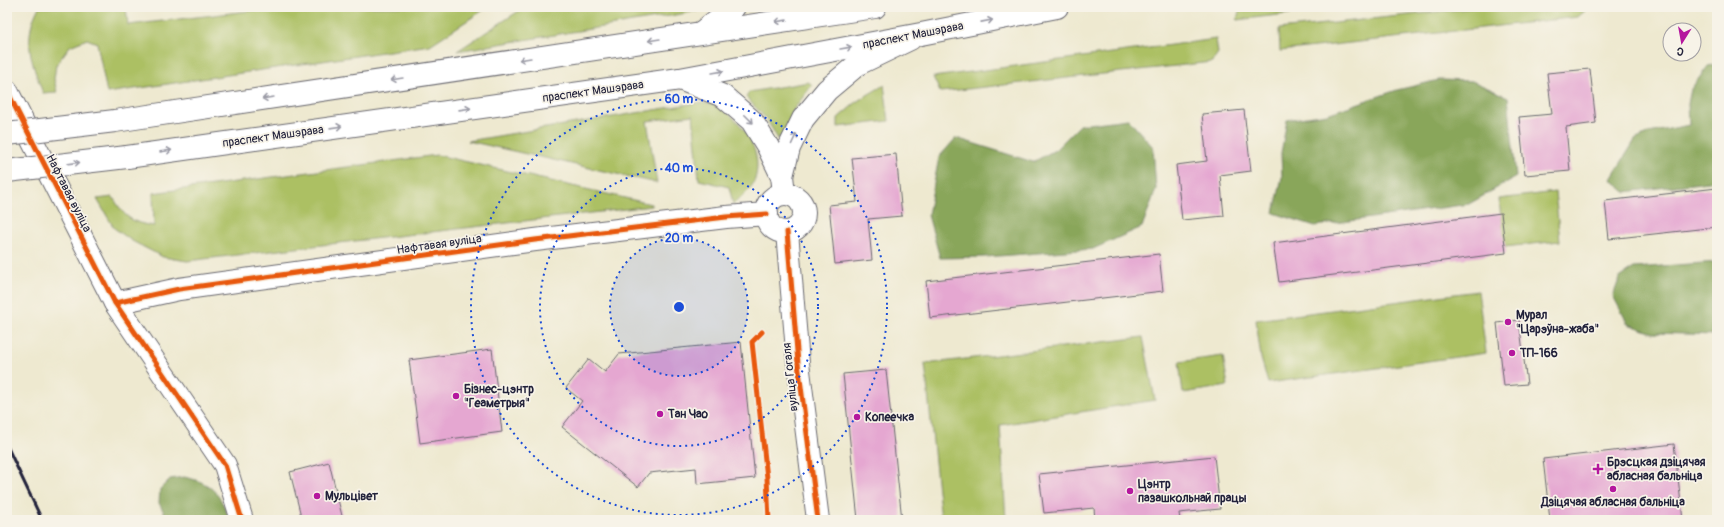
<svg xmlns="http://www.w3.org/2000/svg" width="1724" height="527" font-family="Pangolin,sans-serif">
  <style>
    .green { fill: #acc064; stroke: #677150 }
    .forest { fill: #89a65a; stroke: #56644a }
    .building { fill: #e5a7d1 }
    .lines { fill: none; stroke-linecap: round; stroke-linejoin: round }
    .minor-casing { stroke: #69686f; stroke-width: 24 }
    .tertiary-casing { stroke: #69686f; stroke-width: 24 }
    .primary-casing { stroke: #69686f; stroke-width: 24 }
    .minor { stroke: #fff; stroke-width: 22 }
    .tertiary { stroke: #fff; stroke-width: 22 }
    .primary { stroke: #fff; stroke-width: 22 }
    .rail { stroke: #22223b; stroke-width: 3 }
    .primary-bridge-casing { stroke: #69686f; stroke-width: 24; stroke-linecap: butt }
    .primary-bridge { stroke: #fff; stroke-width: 22 }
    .cycleway-casing { stroke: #f7f3e8; stroke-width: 8 }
    .cycleway { stroke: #e8590c; stroke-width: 5 }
    .oneway { stroke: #9c9ca7 }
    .ring { fill: none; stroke: #1d4ed8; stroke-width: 2; stroke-dasharray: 2 4 }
    .poi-dot { fill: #b5179e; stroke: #f7f3e8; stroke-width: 1.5 }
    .labels { text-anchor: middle; stroke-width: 3.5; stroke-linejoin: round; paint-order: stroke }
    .street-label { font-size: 12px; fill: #22223b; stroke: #f7f3e8 }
    .poi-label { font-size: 12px; font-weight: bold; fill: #22223b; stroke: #f7f3e8; text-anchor: start }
    .centre { fill: #1d4ed8; stroke: #f7f3e8; stroke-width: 2 }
    .ring-label { font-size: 12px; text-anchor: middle; font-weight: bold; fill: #1d4ed8; stroke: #f7f3e8; stroke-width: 3.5; stroke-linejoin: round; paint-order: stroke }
  </style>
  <rect width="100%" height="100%" fill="#f7f3e8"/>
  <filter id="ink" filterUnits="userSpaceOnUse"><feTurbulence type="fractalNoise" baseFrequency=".025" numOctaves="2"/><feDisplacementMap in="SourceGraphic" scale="8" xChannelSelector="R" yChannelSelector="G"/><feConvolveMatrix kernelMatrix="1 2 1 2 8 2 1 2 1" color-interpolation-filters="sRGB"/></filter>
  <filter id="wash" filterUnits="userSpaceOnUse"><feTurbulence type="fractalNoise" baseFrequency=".012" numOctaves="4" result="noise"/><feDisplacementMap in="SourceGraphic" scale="16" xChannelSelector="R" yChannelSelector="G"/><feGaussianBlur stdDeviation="0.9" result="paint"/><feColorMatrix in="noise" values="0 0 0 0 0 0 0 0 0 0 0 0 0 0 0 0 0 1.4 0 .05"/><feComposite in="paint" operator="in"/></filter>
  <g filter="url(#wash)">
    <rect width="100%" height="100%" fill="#eee9d0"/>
    <g class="green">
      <path d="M 39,7 L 126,7 L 128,25 L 283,7 L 488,7 L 430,45 L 107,93 L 97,43 L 87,39 L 70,46 L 56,65 L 54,79 L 57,92 L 43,93 C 31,62 22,38 39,7 Z"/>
      <polygon points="525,7 710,7 687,13 457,51"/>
      <polygon points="1250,7 1344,7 1237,20 1239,11"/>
      <polygon points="1482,7 1589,7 1578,17 1280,51 1279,29"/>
      <polygon points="1216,39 1218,53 1212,62 940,92 933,77"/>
      <polygon points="809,82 812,85 794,109 784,133 778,139 767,120 746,97 749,92"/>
      <polygon points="884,85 889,121 838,127 838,118 859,100"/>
      <path d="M 696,103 C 703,103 710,103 717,106 C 741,119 764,150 755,179 C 752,189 741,198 733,204 L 729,187 L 699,180 L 693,115 L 647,121 L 657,183 L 468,141 Z"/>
      <path d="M 437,155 L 651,204 L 651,206 L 187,261 L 163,257 L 132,241 L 114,228 L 97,199 L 113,197 C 124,217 132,223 154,226 L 153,193 Z"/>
      <polygon points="1555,192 1560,241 1504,247 1499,199"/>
      <polygon points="1478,291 1486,353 1268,383 1261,358 1256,320"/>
      <polygon points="1143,337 1155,400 1000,425 1006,520 941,520 925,364"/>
      <polygon points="1223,356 1228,386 1183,393 1179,362"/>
    </g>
    <g class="forest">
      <polygon points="1717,64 1717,181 1625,192 1611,179 1635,140 1649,133 1689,125 1688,104 1691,89 1708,66"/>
      <polygon points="1439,80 1472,81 1508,97 1516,177 1469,204 1315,226 1274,213 1282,177 1281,153 1287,120 1327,114 1397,90"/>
      <polygon points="1128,119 1153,147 1156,189 1142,227 1093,249 985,257 940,258 928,215 939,157 956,138 1033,162 1055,150 1080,125"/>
      <polygon points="1717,262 1717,335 1653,333 1628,324 1613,296 1620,277 1634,268"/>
      <path d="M 184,477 C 213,483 219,493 230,520 L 168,520 L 159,503 L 160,489 L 170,479 Z"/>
    </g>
    <g id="blocks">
      <g class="building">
        <polygon points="1590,69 1596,123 1566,127 1570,171 1525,175 1519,117 1552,114 1547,73"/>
        <polygon points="1244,110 1251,171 1220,175 1224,216 1182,220 1176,165 1207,161 1202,114"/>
        <polygon points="896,154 902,216 868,219 872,260 835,264 829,205 857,202 852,158"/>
        <polygon points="1717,188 1717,227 1609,239 1605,201"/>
        <polygon points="1501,213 1506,253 1279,282 1273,243"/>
        <polygon points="1159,254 1163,291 930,318 926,281"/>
        <polygon points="1519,320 1527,384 1504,386 1497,323"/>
        <polygon points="741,342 755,478 697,484 696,468 649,473 638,487 562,427 582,401 566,388 589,359 605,372 619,354"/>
        <polygon points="492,349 502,432 420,443 409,360"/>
        <polygon points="886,370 902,520 858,520 843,374"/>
        <polygon points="1674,444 1683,520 1550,520 1543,459"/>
        <polygon points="1214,456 1220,509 1179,513 1180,520 1095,520 1094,508 1044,513 1039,474"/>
        <polygon points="329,462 343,520 302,520 290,472"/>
      </g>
    </g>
  </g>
  <g filter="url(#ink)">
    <use href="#blocks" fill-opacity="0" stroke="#69686f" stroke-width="1"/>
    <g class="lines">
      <g class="minor-casing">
        <polyline id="minor" points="115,303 225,465 242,520"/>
      </g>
      <g class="tertiary-casing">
        <g id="tertiary">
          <polyline points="702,32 734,7"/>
          <polyline points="680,79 723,96 752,121 768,147 782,176 784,193"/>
          <polyline points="7,91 115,303 179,289 535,240 726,217 767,214"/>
          <polyline points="782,176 789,148 803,119 827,90 858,64 910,39"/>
          <circle cx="785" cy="213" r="19"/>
          <polyline points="787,232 798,363 818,520"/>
        </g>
      </g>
      <g class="primary-casing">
        <g id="primary">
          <polyline points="115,121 875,7"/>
          <polyline points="127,157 680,79 921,34 1057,7"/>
        </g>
      </g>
      <use href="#minor" class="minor"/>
      <use href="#tertiary" class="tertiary"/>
      <use href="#primary" class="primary"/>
      <polyline class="rail" points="7,446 42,520"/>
      <g class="primary-bridge-casing">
        <g id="primary-bridge">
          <polyline points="7,134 115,121"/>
          <polyline points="7,171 127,157"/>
        </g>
      </g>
      <use href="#primary-bridge" class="primary-bridge"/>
      <g class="cycleway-casing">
        <g id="cycleway">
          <polyline points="7,91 115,303 225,465 242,520"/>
          <polyline points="787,232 798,363 818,520"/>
          <polyline points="115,303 179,289 535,240 726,217 767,214"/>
          <polyline points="762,332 752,342 767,478 769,520"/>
        </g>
      </g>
      <use href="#cycleway" class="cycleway"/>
    </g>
    <defs><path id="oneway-shaft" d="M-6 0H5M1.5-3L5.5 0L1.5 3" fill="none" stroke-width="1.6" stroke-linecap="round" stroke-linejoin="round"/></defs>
    <g class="oneway">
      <use href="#oneway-shaft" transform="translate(781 21) rotate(172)"/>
      <use href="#oneway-shaft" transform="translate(987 21) rotate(-11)"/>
      <use href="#oneway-shaft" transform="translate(654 40) rotate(171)"/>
      <use href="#oneway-shaft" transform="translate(846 48) rotate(-10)"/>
      <use href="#oneway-shaft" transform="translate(525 59) rotate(171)"/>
      <use href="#oneway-shaft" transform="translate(718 72) rotate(-10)"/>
      <use href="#oneway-shaft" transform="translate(397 79) rotate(171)"/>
      <use href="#oneway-shaft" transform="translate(268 98) rotate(171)"/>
      <use href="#oneway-shaft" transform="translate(465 109) rotate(-8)"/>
      <use href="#oneway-shaft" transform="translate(749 119) rotate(45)"/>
      <use href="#oneway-shaft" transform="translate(336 127) rotate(-8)"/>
      <use href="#oneway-shaft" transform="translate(794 139) rotate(-65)"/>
      <use href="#oneway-shaft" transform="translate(166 151) rotate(-8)"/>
      <use href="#oneway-shaft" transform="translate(74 163) rotate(-7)"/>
    </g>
  </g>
  <circle cx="679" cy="307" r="69" fill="#1d4ed8" fill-opacity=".12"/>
  <g class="ring">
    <circle cx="679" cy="307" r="69"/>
    <circle cx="679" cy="307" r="139"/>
    <circle cx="679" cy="307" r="208"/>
  </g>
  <g class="poi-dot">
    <circle cx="1508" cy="322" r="4"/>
    <circle cx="1512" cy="353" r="4"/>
    <circle cx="456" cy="396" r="4"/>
    <circle cx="660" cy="414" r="4"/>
    <circle cx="857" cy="417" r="4"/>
    <path d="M1596 463h4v4h4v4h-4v4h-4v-4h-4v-4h4z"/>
    <circle cx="1613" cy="489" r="4"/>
    <circle cx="1130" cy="491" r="4"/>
    <circle cx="317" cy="496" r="4"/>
  </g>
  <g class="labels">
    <g class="street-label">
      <text transform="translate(913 35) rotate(-11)" y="4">праспект Машэрава</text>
      <text transform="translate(593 91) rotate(-8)" y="4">праспект Машэрава</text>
      <text transform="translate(273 136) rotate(-8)" y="4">праспект Машэрава</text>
      <text transform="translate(69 193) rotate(63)" y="4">Нафтавая вуліца</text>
      <text transform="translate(439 244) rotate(-8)" y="4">Нафтавая вуліца</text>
      <text transform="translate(790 377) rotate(-96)" y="4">вуліца Гогаля</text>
    </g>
    <g class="poi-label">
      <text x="1516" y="319">Мурал<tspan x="1516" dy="14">"Царэўна-жаба"</tspan></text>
      <text x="1520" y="357">ТП-166</text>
      <text x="464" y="393">Бізнес-цэнтр<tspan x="464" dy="14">"Геаметрыя"</tspan></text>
      <text x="668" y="418">Тан Чао</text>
      <text x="865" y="421">Копеечка</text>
      <text x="1607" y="466">Брэсцкая дзіцячая<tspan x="1607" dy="14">абласная бальніца</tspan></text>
      <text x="1138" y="488">Цэнтр<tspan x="1138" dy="14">пазашкольнай працы</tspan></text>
      <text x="325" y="500">Мульцівет</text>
      <text x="1613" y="506" text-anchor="middle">Дзіцячая абласная бальніца</text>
    </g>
  </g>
  <circle cx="679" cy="307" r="6" class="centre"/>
  <g class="ring-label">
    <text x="679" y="103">60 m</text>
    <text x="679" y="172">40 m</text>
    <text x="679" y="242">20 m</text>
  </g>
  <rect width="1724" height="527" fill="none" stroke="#f7f3e8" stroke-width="24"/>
  <g transform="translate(1682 42) rotate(191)"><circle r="19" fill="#f7f3e8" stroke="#a29fa3"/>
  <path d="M0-3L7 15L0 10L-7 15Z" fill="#b5179e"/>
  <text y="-6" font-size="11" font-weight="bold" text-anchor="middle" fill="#22223b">С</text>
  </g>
</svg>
